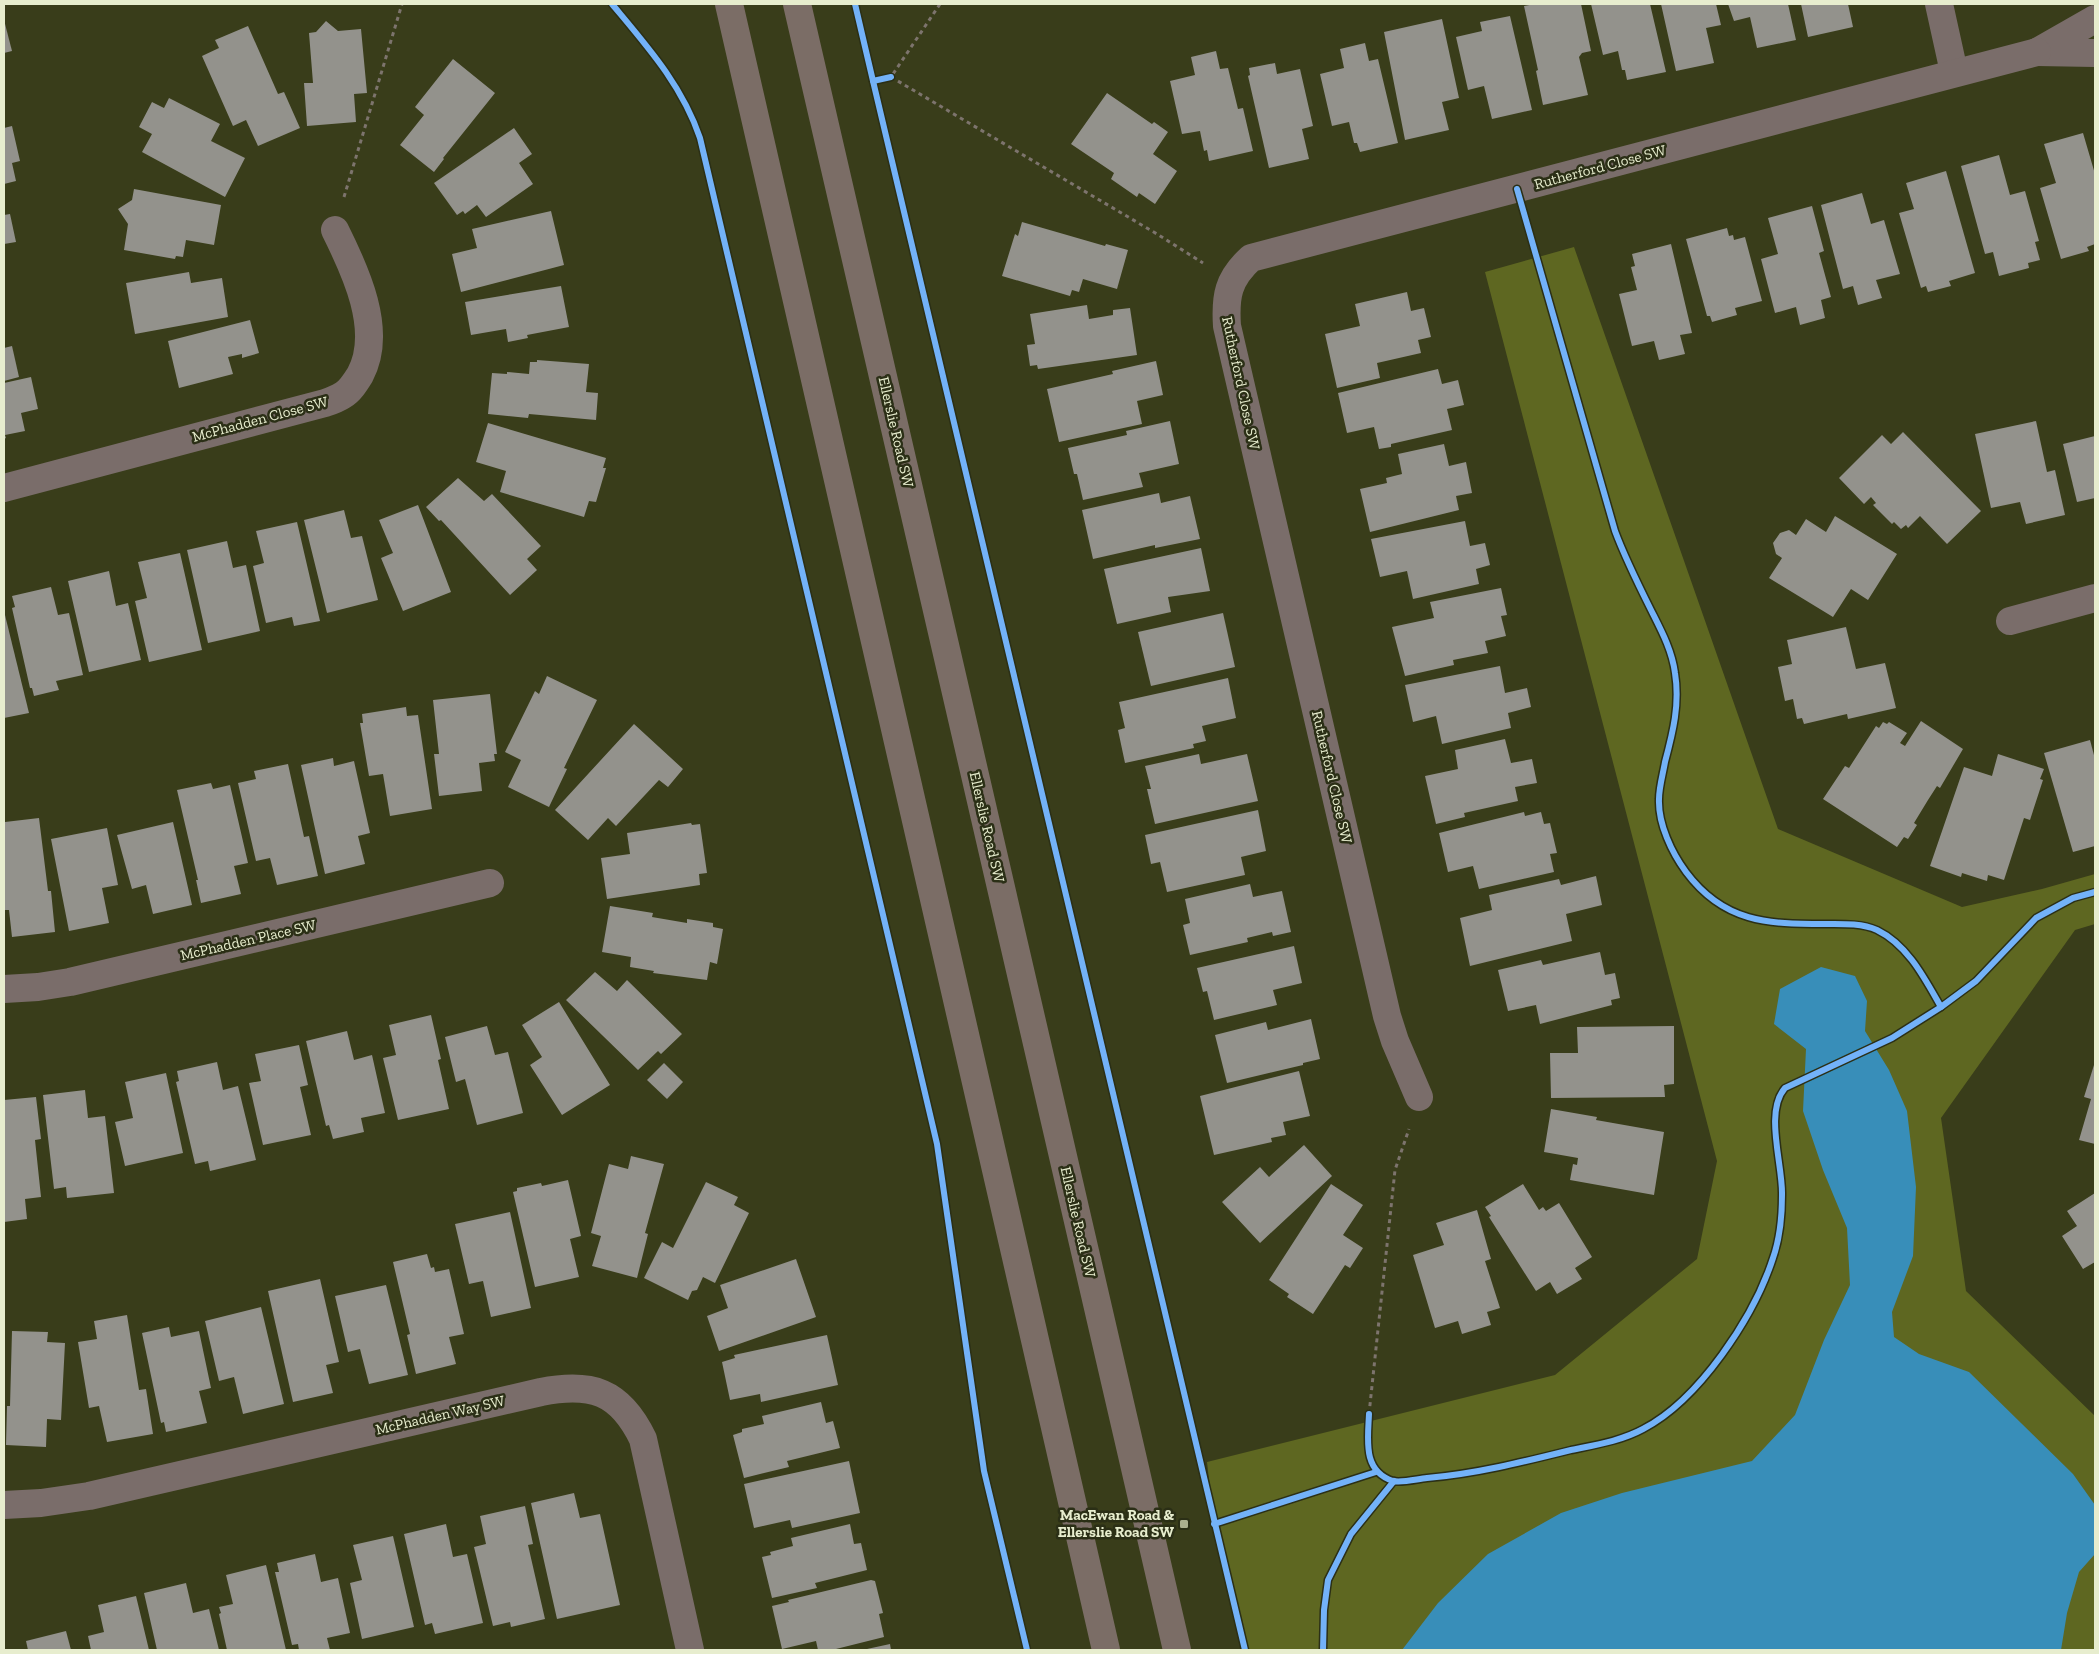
<svg xmlns="http://www.w3.org/2000/svg" width="2099" height="1654" font-family="'Zilla Slab',serif">
  <style>
    .green { fill: #5e6721 }
    .water { fill: #388eb9 }
    .building { fill: #93928c }
    .lines { fill: none; stroke-linecap: round; stroke-linejoin: round }
    .path { stroke: #7d746d; stroke-width: 3; stroke-dasharray: 4 4; stroke-linecap: butt }
    .street { stroke: #7a6d6a; stroke-width: 28 }
    .secondary { stroke: #7b6d66; stroke-width: 28 }
    .cycleway-casing { stroke: #2b2f16; stroke-width: 9 }
    .cycleway { stroke: #73b2f8; stroke-width: 6 }
    .poi-dot { fill: #aaaf8f; stroke: #2b2f16; stroke-width: 2 }
    .labels { text-anchor: middle; stroke-width: 5; stroke-linejoin: round; paint-order: stroke }
    .street-label { font-size: 15px; fill: #e7edce; stroke: #2b2f16 }
    .poi-label { font-size: 15px; font-weight: bold; fill: #e7edce; stroke: #2b2f16; text-anchor: end }
  </style>
  <rect width="100%" height="100%" fill="#393d1a"/>
  <polygon class="green" points="1574,247 1778,829 1962,907 2042,889 2095,874 2095,924 2075,930 1941,1118 1966,1291 2095,1416 2095,1650 1245,1650 1214,1524 1207,1462 1555,1375 1697,1259 1717,1161 1485,272"/>
  <polygon class="water" points="1821,967 1855,976 1867,1001 1865,1031 1889,1070 1907,1111 1916,1187 1913,1256 1892,1312 1894,1337 1919,1354 1969,1372 2073,1474 2095,1505 2095,1554 2079,1572 2067,1613 2061,1650 1402,1650 1438,1603 1488,1554 1561,1513 1622,1493 1752,1461 1795,1415 1824,1340 1850,1285 1847,1228 1823,1170 1803,1111 1806,1049 1774,1024 1780,989"/>
  <g class="building">
    <polygon points="1535,4 1581,4 1591,51 1582,53 1579,57 1588,95 1543,105 1536,71 1538,70 1524,6"/>
    <polygon points="1591,4 1650,4 1666,72 1627,80 1625,70 1622,70 1618,51 1603,55"/>
    <polygon points="1661,4 1716,4 1721,25 1706,28 1714,63 1676,71"/>
    <polygon points="1728,4 1788,4 1796,40 1757,48 1750,17 1734,21"/>
    <polygon points="1801,4 1848,4 1853,27 1808,37"/>
    <polygon points="1510,16 1532,110 1492,119 1484,86 1468,90 1456,37 1482,31 1480,22"/>
    <polygon points="1442,19 1459,98 1442,102 1449,130 1405,140 1384,32"/>
    <polygon points="4,20 12,51 4,53"/>
    <polygon points="326,21 338,31 361,29 367,93 354,94 356,122 307,126 304,83 313,83 309,33 316,32"/>
    <polygon points="248,26 278,94 284,92 300,128 258,146 246,120 233,126 202,56 219,48 215,40"/>
    <polygon points="1365,43 1369,61 1378,59 1398,143 1360,152 1357,143 1354,143 1349,122 1332,126 1320,74 1344,68 1340,49"/>
    <polygon points="1216,51 1220,69 1228,68 1238,109 1243,108 1253,151 1209,161 1207,150 1204,151 1200,131 1182,134 1170,81 1195,75 1191,57"/>
    <polygon points="453,59 495,93 443,158 444,159 434,172 400,145 424,115 415,107"/>
    <polygon points="1275,63 1277,74 1300,69 1313,126 1302,129 1309,159 1269,168 1248,76 1250,75 1249,68"/>
    <polygon points="1107,93 1152,124 1154,122 1168,132 1153,154 1177,171 1155,204 1139,193 1137,197 1111,179 1114,173 1071,144"/>
    <polygon points="169,98 220,124 211,141 245,158 225,197 142,152 152,134 139,127 152,102 164,108"/>
    <polygon points="12,126 20,161 12,163 16,181 4,184 4,128"/>
    <polygon points="514,128 532,154 519,163 533,184 486,217 477,205 465,214 463,211 457,215 434,183"/>
    <polygon points="2083,133 2095,174 2095,244 2087,247 2089,251 2061,259 2040,188 2056,183 2044,144"/>
    <polygon points="1999,155 2010,195 2025,191 2039,241 2035,242 2040,260 2028,263 2029,268 1999,276 1993,252 1985,254 1961,166"/>
    <polygon points="1946,171 1975,273 1949,281 1951,286 1928,292 1926,286 1921,288 1899,213 1914,209 1906,183"/>
    <polygon points="134,189 221,205 214,245 186,240 183,257 176,256 175,259 124,250 128,224 118,209 132,200"/>
    <polygon points="1862,193 1871,224 1884,220 1900,274 1876,280 1882,298 1858,305 1853,286 1843,289 1821,205"/>
    <polygon points="1812,206 1824,251 1819,253 1831,297 1821,300 1825,318 1800,325 1796,307 1775,313 1761,259 1778,254 1768,218"/>
    <polygon points="551,211 564,265 461,292 452,254 477,248 472,229"/>
    <polygon points="10,214 16,242 4,244 4,215"/>
    <polygon points="1022,222 1105,246 1106,244 1128,250 1117,289 1083,279 1079,292 1072,290 1070,296 1002,276 1015,234 1018,236"/>
    <polygon points="1727,228 1729,236 1733,235 1734,240 1745,237 1762,301 1735,308 1737,315 1712,322 1710,316 1707,316 1686,239"/>
    <polygon points="1671,244 1692,333 1680,335 1685,354 1659,360 1654,341 1632,346 1619,294 1637,290 1631,267 1635,266 1632,254"/>
    <polygon points="189,272 191,283 222,278 228,317 135,334 126,283"/>
    <polygon points="561,286 569,327 527,335 528,338 508,342 506,329 471,335 465,302"/>
    <polygon points="1407,292 1411,311 1424,308 1431,337 1418,340 1421,353 1377,363 1380,378 1337,388 1325,334 1360,326 1355,304"/>
    <polygon points="1087,305 1089,319 1113,315 1113,310 1130,308 1137,355 1038,369 1037,365 1030,366 1027,345 1035,344 1030,314"/>
    <polygon points="250,320 259,353 242,358 242,354 228,357 233,374 179,388 168,341"/>
    <polygon points="12,346 19,377 4,381 4,348"/>
    <polygon points="537,360 589,364 586,392 598,393 596,420 529,414 528,418 488,414 492,373 507,374 507,372 529,374 530,362 537,362"/>
    <polygon points="1156,361 1163,395 1137,401 1142,424 1059,442 1047,389 1113,374 1112,371"/>
    <polygon points="1438,369 1442,384 1458,380 1464,405 1447,409 1452,430 1391,444 1391,447 1379,449 1374,427 1347,433 1338,393"/>
    <polygon points="31,377 38,409 21,413 25,431 5,435 6,438 4,439 4,383"/>
    <polygon points="1170,421 1179,464 1139,473 1143,487 1083,500 1077,474 1074,474 1068,448 1127,435 1126,431"/>
    <polygon points="2036,421 2047,472 2055,470 2065,515 2026,524 2020,502 1991,508 1975,434"/>
    <polygon points="488,423 606,458 603,468 606,468 596,502 589,501 584,517 500,492 506,471 476,462"/>
    <polygon points="1903,432 1981,511 1947,544 1920,516 1908,528 1906,525 1901,529 1894,522 1892,524 1873,505 1876,503 1871,497 1864,504 1839,478 1882,435 1891,444"/>
    <polygon points="2095,436 2095,498 2077,502 2063,444"/>
    <polygon points="1444,444 1449,466 1466,462 1472,493 1456,496 1459,510 1370,532 1360,489 1387,483 1386,478 1402,474 1398,454"/>
    <polygon points="458,478 484,501 492,494 541,546 527,559 537,570 510,595 441,520 439,521 426,507"/>
    <polygon points="1159,493 1161,503 1190,496 1200,539 1155,548 1155,545 1093,559 1082,510"/>
    <polygon points="418,505 451,592 403,611 381,558 393,553 379,520"/>
    <polygon points="344,510 351,538 362,536 378,600 327,613 304,520"/>
    <polygon points="1835,516 1897,554 1868,600 1851,589 1833,617 1769,578 1782,558 1776,554 1773,543 1780,533 1789,530 1796,535 1806,519 1826,532"/>
    <polygon points="1465,521 1470,546 1485,543 1490,565 1476,569 1479,584 1413,599 1407,571 1380,577 1371,539"/>
    <polygon points="297,522 320,621 294,626 292,617 266,623 253,566 264,563 256,531"/>
    <polygon points="227,541 233,568 246,565 260,631 208,643 187,550"/>
    <polygon points="1201,548 1210,591 1168,597 1171,612 1117,624 1104,569"/>
    <polygon points="180,553 202,650 149,662 135,601 147,598 138,562"/>
    <polygon points="109,571 116,606 128,603 141,660 89,672 68,581"/>
    <polygon points="51,587 58,615 69,613 83,675 56,681 59,690 34,696 32,688 30,688 12,608 15,607 12,596"/>
    <polygon points="1501,588 1507,615 1501,616 1506,636 1485,641 1488,653 1453,660 1454,665 1405,676 1392,627 1434,618 1430,602"/>
    <polygon points="4,611 29,713 4,718"/>
    <polygon points="1223,613 1235,667 1151,686 1138,632"/>
    <polygon points="1846,627 1856,669 1885,663 1896,708 1848,719 1847,714 1804,724 1802,718 1797,719 1793,699 1785,701 1778,667 1792,664 1787,640"/>
    <polygon points="1500,666 1505,693 1527,688 1531,707 1508,713 1511,728 1442,744 1436,716 1413,722 1405,685"/>
    <polygon points="547,676 597,700 564,768 567,769 549,807 508,787 521,760 505,752 535,691 539,694"/>
    <polygon points="1228,678 1236,718 1202,726 1206,741 1193,744 1194,748 1125,763 1118,730 1125,728 1119,702"/>
    <polygon points="490,694 497,754 494,754 495,761 479,763 482,791 439,796 434,754 439,754 433,700"/>
    <polygon points="406,707 407,716 418,715 432,809 390,816 383,774 369,776 360,723 363,723 362,714"/>
    <polygon points="1921,721 1963,749 1940,788 1937,786 1928,800 1914,823 1917,825 1908,839 1904,837 1897,847 1823,799 1845,766 1849,768 1876,726 1879,728 1883,722 1887,724 1889,722 1907,733 1900,743 1905,746"/>
    <polygon points="634,724 683,769 668,787 659,780 616,826 608,818 588,840 555,810"/>
    <polygon points="1505,739 1511,763 1532,759 1537,783 1515,787 1518,801 1464,813 1465,817 1436,824 1425,776 1458,769 1455,750"/>
    <polygon points="2090,740 2095,759 2095,846 2073,852 2044,753"/>
    <polygon points="1199,754 1201,764 1247,754 1258,801 1155,824 1147,789 1151,789 1145,766"/>
    <polygon points="1998,754 2044,769 2040,779 2043,780 2030,820 2024,818 2004,880 1988,875 1987,881 1962,873 1961,877 1930,866 1964,767 1992,776"/>
    <polygon points="333,758 334,766 354,761 370,833 358,836 365,864 325,874 301,765"/>
    <polygon points="288,764 304,837 309,836 318,876 277,885 270,858 256,861 238,783 256,779 254,771"/>
    <polygon points="211,783 213,789 230,785 248,863 234,866 241,894 201,903 196,880 198,880 177,790"/>
    <polygon points="1258,810 1266,851 1241,857 1245,875 1167,892 1160,862 1151,864 1145,835"/>
    <polygon points="1524,812 1525,816 1541,812 1544,824 1550,823 1557,853 1550,854 1554,872 1479,889 1473,866 1448,872 1439,833"/>
    <polygon points="39,818 48,891 51,891 55,932 12,937 9,910 4,910 5,822"/>
    <polygon points="173,822 192,905 153,914 146,885 132,889 117,835"/>
    <polygon points="691,823 692,825 700,824 707,873 699,874 700,885 607,899 601,858 630,854 627,833"/>
    <polygon points="107,828 118,885 102,888 109,923 69,931 51,839"/>
    <polygon points="1596,876 1602,905 1566,914 1572,941 1470,966 1460,918 1492,910 1489,895 1559,879 1561,885"/>
    <polygon points="1250,884 1253,897 1282,891 1291,932 1273,936 1272,932 1247,938 1248,942 1190,955 1183,925 1190,923 1185,899"/>
    <polygon points="610,906 653,913 652,917 687,923 687,919 713,923 713,927 723,929 717,964 710,962 707,980 653,973 654,971 630,967 631,957 602,952"/>
    <polygon points="1294,946 1302,983 1273,990 1277,1005 1214,1020 1207,991 1203,992 1197,968"/>
    <polygon points="1600,952 1605,975 1615,973 1620,998 1611,1000 1612,1005 1540,1024 1536,1005 1508,1011 1498,970 1541,960 1543,965"/>
    <polygon points="595,972 617,991 627,980 682,1034 661,1054 658,1051 638,1070 566,1000"/>
    <polygon points="559,1002 610,1085 562,1115 530,1065 542,1057 522,1025"/>
    <polygon points="431,1015 441,1059 438,1060 449,1109 398,1120 383,1058 396,1055 389,1025"/>
    <polygon points="1311,1019 1320,1059 1303,1063 1303,1065 1227,1083 1215,1035 1266,1022 1268,1030"/>
    <polygon points="487,1026 495,1055 508,1052 523,1113 477,1125 465,1079 456,1082 445,1037"/>
    <polygon points="1674,1026 1674,1084 1664,1085 1665,1097 1551,1098 1550,1053 1578,1053 1577,1027"/>
    <polygon points="347,1031 354,1060 372,1055 385,1113 361,1118 364,1132 333,1139 329,1125 326,1126 306,1041"/>
    <polygon points="299,1045 308,1085 300,1087 311,1135 263,1145 249,1083 261,1081 255,1054"/>
    <polygon points="217,1062 223,1090 238,1086 256,1160 210,1171 208,1161 195,1164 176,1082 179,1081 177,1071"/>
    <polygon points="664,1063 683,1082 667,1099 647,1080"/>
    <polygon points="2094,1065 2095,1066 2095,1144 2079,1140 2091,1099 2084,1097"/>
    <polygon points="1299,1071 1310,1116 1283,1122 1286,1135 1271,1138 1272,1142 1214,1155 1200,1096"/>
    <polygon points="166,1073 183,1153 125,1166 115,1122 133,1118 125,1082"/>
    <polygon points="85,1090 88,1118 105,1116 114,1193 67,1198 66,1187 54,1189 43,1095"/>
    <polygon points="36,1097 41,1139 35,1140 41,1197 25,1199 27,1219 4,1222 4,1100"/>
    <polygon points="1551,1109 1597,1117 1596,1120 1664,1132 1654,1195 1570,1180 1573,1164 1577,1165 1578,1158 1544,1152"/>
    <polygon points="1304,1145 1332,1176 1260,1243 1222,1202 1260,1167 1269,1177"/>
    <polygon points="631,1156 664,1164 645,1233 648,1234 637,1278 592,1266 601,1236 591,1233 609,1164 628,1169"/>
    <polygon points="568,1180 581,1236 570,1239 579,1277 535,1287 513,1192 517,1191 517,1188 541,1183 542,1186"/>
    <polygon points="706,1182 738,1197 734,1205 749,1213 715,1283 703,1277 697,1290 692,1291 688,1300 644,1278 662,1242 673,1248"/>
    <polygon points="1331,1184 1363,1205 1343,1235 1363,1248 1350,1268 1345,1265 1313,1314 1287,1297 1289,1294 1269,1280"/>
    <polygon points="1523,1184 1539,1210 1543,1207 1546,1211 1559,1203 1592,1257 1575,1268 1582,1279 1557,1294 1550,1282 1536,1291 1489,1217 1491,1216 1485,1207"/>
    <polygon points="2095,1193 2095,1262 2083,1269 2062,1236 2077,1226 2067,1211"/>
    <polygon points="1477,1210 1491,1259 1485,1261 1500,1308 1487,1312 1491,1325 1462,1334 1458,1321 1435,1328 1413,1255 1444,1245 1436,1223"/>
    <polygon points="510,1212 531,1308 491,1317 483,1281 469,1284 455,1224"/>
    <polygon points="427,1254 431,1268 434,1267 435,1272 449,1269 464,1334 449,1337 456,1364 416,1374 407,1335 410,1334 393,1262"/>
    <polygon points="796,1259 816,1317 719,1351 707,1316 728,1308 720,1285"/>
    <polygon points="320,1279 339,1362 326,1365 333,1393 293,1402 268,1291"/>
    <polygon points="386,1285 408,1375 369,1384 360,1349 348,1352 335,1296"/>
    <polygon points="261,1307 284,1404 243,1414 234,1377 219,1381 205,1321"/>
    <polygon points="127,1315 139,1390 146,1389 153,1434 107,1442 99,1406 89,1408 78,1342 97,1339 94,1321"/>
    <polygon points="169,1327 171,1337 199,1331 211,1388 199,1391 207,1423 166,1432 164,1422 161,1423 142,1333"/>
    <polygon points="12,1331 48,1332 47,1342 65,1343 61,1420 47,1419 46,1447 6,1445 7,1406 10,1406"/>
    <polygon points="827,1335 838,1385 761,1402 760,1394 730,1400 722,1362 735,1358 734,1355"/>
    <polygon points="821,1402 826,1423 833,1421 840,1448 787,1461 789,1467 744,1478 733,1435 742,1432 742,1429 764,1424 762,1416"/>
    <polygon points="849,1461 860,1513 792,1528 790,1520 754,1528 744,1484"/>
    <polygon points="574,1493 580,1518 600,1514 620,1605 557,1619 531,1503"/>
    <polygon points="525,1506 533,1544 528,1545 545,1619 511,1627 510,1622 493,1626 474,1547 486,1544 480,1516"/>
    <polygon points="446,1524 453,1557 467,1554 483,1623 435,1634 432,1623 425,1625 404,1534"/>
    <polygon points="850,1524 854,1544 861,1543 867,1570 815,1583 817,1588 772,1598 762,1557 771,1555 770,1552 793,1546 791,1538"/>
    <polygon points="393,1536 414,1627 362,1639 350,1583 362,1580 353,1545"/>
    <polygon points="315,1554 321,1582 338,1578 350,1633 327,1638 330,1650 299,1650 298,1644 292,1645 275,1572 279,1572 277,1563"/>
    <polygon points="266,1565 286,1650 227,1650 219,1614 221,1613 219,1607 233,1604 226,1575"/>
    <polygon points="871,1580 875,1581 883,1613 879,1614 884,1637 832,1650 818,1650 816,1641 782,1649 772,1606 789,1602 788,1600"/>
    <polygon points="186,1583 193,1613 209,1609 219,1650 157,1650 144,1593"/>
    <polygon points="136,1596 149,1650 91,1650 88,1636 104,1632 98,1605"/>
    <polygon points="66,1631 71,1650 28,1650 26,1641"/>
    <polygon points="890,1644 891,1650 867,1650 867,1649"/>
  </g>
  <g class="lines">
    <g class="path">
      <polyline points="940,4 891,77 1157,234 1203,263"/>
      <polyline points="344,197 402,4"/>
      <polyline points="1369,1414 1395,1170 1409,1129"/>
    </g>
    <g class="street">
      <polyline points="1939,4 1954,72"/>
      <polyline points="2095,19 2037,52 2095,53"/>
      <path d="M 4,488 L 325,403 C 331,401 337,399 343,395 C 350,391 355,383 360,375 C 384,331 355,270 335,230"/>
      <polyline points="2010,621 2095,598"/>
      <polyline points="4,989 38,987 70,982 490,883"/>
      <path d="M 1419,1097 L 1395,1041 L 1387,1016 L 1227,326 C 1225,296 1228,279 1251,258 L 2037,52"/>
      <path d="M 4,1505 L 41,1503 L 89,1496 L 541,1392 C 591,1382 620,1391 643,1439 L 690,1650"/>
    </g>
    <g class="secondary">
      <polyline points="729,4 1106,1650"/>
      <polyline points="797,4 1177,1650"/>
    </g>
    <g class="cycleway-casing">
      <g id="cycleway">
        <path d="M 612,4 C 647,46 682,85 700,138 L 937,1144 L 984,1471 L 1027,1650"/>
        <polyline points="855,4 873,81 891,77"/>
        <polyline points="873,81 1245,1650"/>
        <path d="M 1517,189 L 1615,531 C 1625,558 1638,584 1651,610 C 1661,630 1672,650 1675,673 C 1680,704 1673,732 1665,762 C 1663,774 1659,787 1659,799 C 1658,824 1672,853 1686,872 C 1724,923 1768,924 1825,924 C 1841,924 1861,923 1877,930 C 1908,945 1925,979 1941,1007 L 1976,981 L 2036,918 L 2073,898 L 2095,892"/>
        <path d="M 1369,1414 C 1368,1439 1362,1471 1393,1481 C 1402,1483 1417,1479 1427,1478 C 1475,1474 1523,1462 1571,1450 C 1595,1445 1621,1441 1643,1429 C 1699,1400 1754,1317 1773,1258 C 1780,1238 1782,1216 1782,1195 C 1783,1165 1764,1112 1785,1088 L 1892,1038 L 1941,1007"/>
        <polyline points="1214,1524 1376,1472"/>
        <polyline points="1323,1650 1324,1610 1328,1580 1351,1534 1394,1481"/>
      </g>
    </g>
    <use href="#cycleway" class="cycleway"/>
  </g>
  <rect class="poi-dot" x="1179" y="1519" width="10" height="10" rx="2.5"/>
  <g class="labels">
    <g class="street-label">
      <text transform="translate(1600 167) rotate(-15)" y="5">Rutherford Close SW</text>
      <text transform="translate(1241 383) rotate(78)" y="5">Rutherford Close SW</text>
      <text transform="translate(260 419) rotate(-15)" y="5">McPhadden Close SW</text>
      <text transform="translate(896 432) rotate(77)" y="5">Ellerslie Road SW</text>
      <text transform="translate(1332 777) rotate(77)" y="5">Rutherford Close SW</text>
      <text transform="translate(987 827) rotate(77)" y="5">Ellerslie Road SW</text>
      <text transform="translate(248 940) rotate(-13)" y="5">McPhadden Place SW</text>
      <text transform="translate(1078 1222) rotate(77)" y="5">Ellerslie Road SW</text>
      <text transform="translate(440 1415) rotate(-13)" y="5">McPhadden Way SW</text>
    </g>
    <g class="poi-label">
      <text x="1174" y="1520">MacEwan Road &amp;<tspan x="1174" dy="17">Ellerslie Road SW</tspan></text>
    </g>
  </g>
  <rect width="2099" height="1654" fill="none" stroke="#e7edce" stroke-width="10"/>
</svg>
